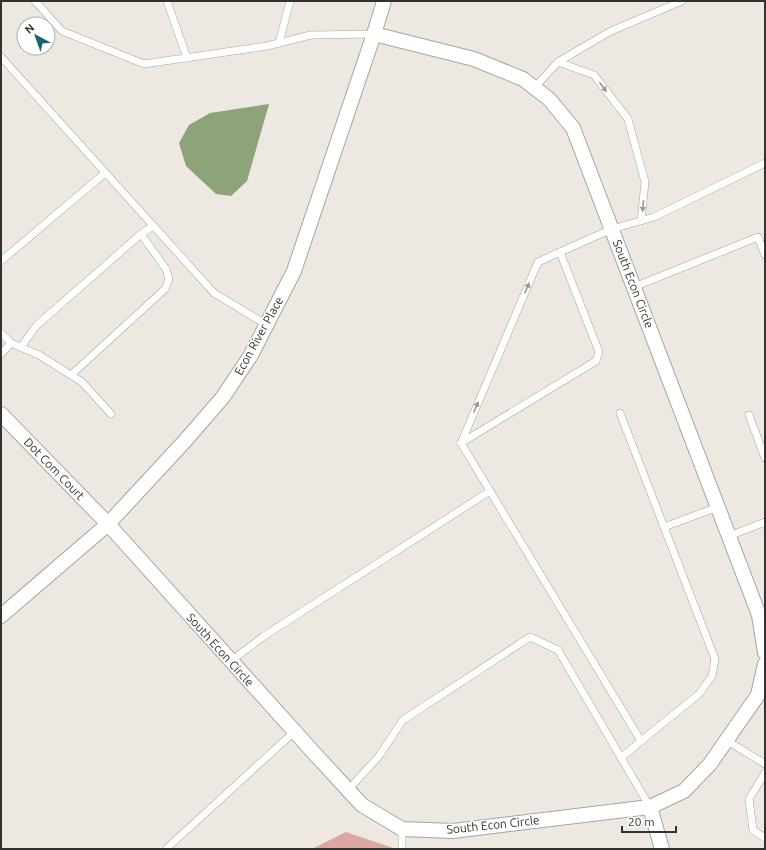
<svg xmlns="http://www.w3.org/2000/svg" width="766" height="850" font-family="Ubuntu,sans-serif">
  <style>
    .forest { fill: #dca7a3 }
    .water { fill: #8da379 }
    .lines { fill: none; stroke-linecap: round; stroke-linejoin: round }
    .lane-casing { stroke: #a9a59e; stroke-width: 8 }
    .street-casing { stroke: #a9a59e; stroke-width: 16 }
    .lane { stroke: #fff; stroke-width: 7 }
    .street { stroke: #fff; stroke-width: 14 }
    .oneway { fill: #999897 }
    .labels { text-anchor: middle; stroke-width: 3; stroke-linejoin: round; paint-order: stroke }
    .street-label { font-size: 12px; fill: #33322f; stroke: #fff }
  </style>
  <rect width="100%" height="100%" fill="#ede8e1"/>
  <polygon class="forest" points="346,832 396,849 312,849"/>
  <polygon class="water" points="269,104 247,181 231,196 216,194 186,166 179,143 189,125 210,113"/>
  <g class="lines">
    <g class="lane-casing">
      <g id="lane">
        <polyline points="35,1 62,31 144,64 267,46 311,35 374,34"/>
        <polyline points="167,1 187,58"/>
        <polyline points="279,43 290,1"/>
        <polyline points="1,57 214,293 267,325"/>
        <polyline points="558,62 594,75 628,119 645,182 641,221"/>
        <polyline points="534,88 558,62 611,31 682,1"/>
        <polyline points="1,261 105,173"/>
        <polyline points="634,287 758,237 765,255"/>
        <polyline points="1,333 11,343 1,354"/>
        <polyline points="11,343 39,355 82,382 111,414"/>
        <polyline points="21,347 36,326 141,234 153,226"/>
        <polyline points="71,375 165,289 169,279 166,269 141,234"/>
        <polyline points="620,413 715,659 712,676 699,694 641,741"/>
        <polyline points="749,415 765,458"/>
        <polyline points="461,443 596,361 599,352 560,252 612,229 654,217 765,163"/>
        <polyline points="461,443 538,262 560,252"/>
        <polyline points="461,443 490,491"/>
        <polyline points="664,527 718,507"/>
        <polyline points="729,536 765,522"/>
        <polyline points="231,661 264,636 490,491 641,741 621,758"/>
        <polyline points="726,740 765,764"/>
        <polyline points="765,773 749,799 753,830 765,838"/>
        <polyline points="348,790 379,756 403,720 530,637 558,650 650,807"/>
        <polyline points="402,829 402,849"/>
        <polyline points="166,849 294,732"/>
      </g>
    </g>
    <g class="street-casing">
      <g id="street">
        <polyline points="374,34 474,59 523,79 549,99 573,128 759,615 765,653"/>
        <polyline points="1,414 108,524 314,753 362,805 402,829 453,831 650,807 684,791 710,764 758,695 765,664"/>
        <polyline points="1,616 108,524 184,442 223,397 251,355 294,271 374,34 384,1"/>
        <polyline points="650,807 662,849"/>
      </g>
    </g>
    <use href="#lane" class="lane"/>
    <use href="#street" class="street"/>
  </g>
  <defs><path id="oneway-solid" d="M-6-.8H1V-3.2L6.5 0L1 3.2V.8H-6Z"/></defs>
  <g class="oneway">
    <use href="#oneway-solid" transform="translate(603 87) rotate(53)"/>
    <use href="#oneway-solid" transform="translate(643 206) rotate(95)"/>
    <use href="#oneway-solid" transform="translate(527 288) rotate(-67)"/>
    <use href="#oneway-solid" transform="translate(476 407) rotate(-67)"/>
  </g>
  <g class="labels">
    <g class="street-label">
      <text transform="translate(633 284) rotate(69)" y="4">South Econ Circle</text>
      <text transform="translate(259 336) rotate(-61)" y="4">Econ River Place</text>
      <text transform="translate(54 469) rotate(46)" y="4">Dot Com Court</text>
      <text transform="translate(220 650) rotate(48)" y="4">South Econ Circle</text>
      <text transform="translate(493 825) rotate(-6)" y="4">South Econ Circle</text>
    </g>
  </g>
  <rect width="766" height="850" fill="none" stroke="#33322f" stroke-width="4"/>
  <g transform="translate(36 36) rotate(319)"><circle r="19" fill="#ffffff" stroke="#adadac"/>
  <path d="M0-3L7 15L0 10L-7 15Z" fill="#16626e"/>
  <text y="-6" font-size="11" font-weight="bold" text-anchor="middle" fill="#33322f">N</text>
  </g>
  <path d="M622 826v6h54v-6" fill="none" stroke="#33322f" stroke-width="2"/>
  <text x="628" y="826" font-size="12" fill="#33322f" stroke="#ffffff" stroke-width="3" paint-order="stroke">20 m</text>
</svg>
